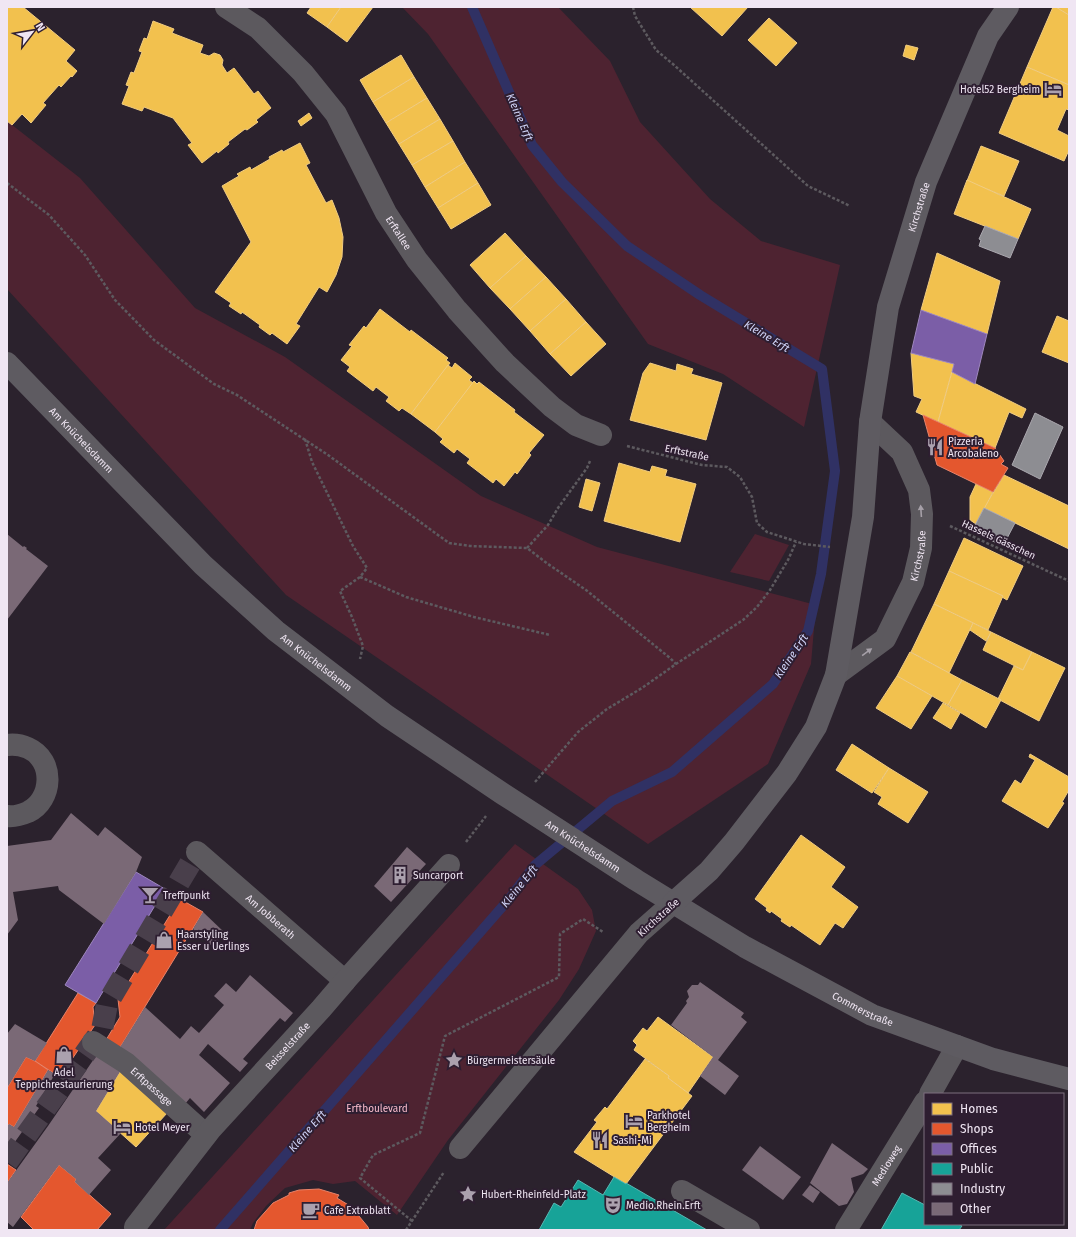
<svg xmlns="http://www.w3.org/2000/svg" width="1076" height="1237" font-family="'Fira Sans',sans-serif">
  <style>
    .green { fill: #4e2331 }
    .homes { fill: #f2c14e; stroke: #f1cc80 }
    .shops { fill: #e4572e; stroke: #e88269 }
    .offices { fill: #7b5ea7; stroke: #9e87be }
    .public { fill: #17a398; stroke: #58b7b3 }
    .industry { fill: #8d8d92; stroke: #aba8af }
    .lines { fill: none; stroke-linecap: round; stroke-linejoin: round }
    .stream { stroke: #303164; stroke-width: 10 }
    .building { fill: #7a6976 }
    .pedestrian-tunnel { stroke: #493f4b; stroke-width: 22; stroke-dasharray: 22 11; stroke-linecap: butt }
    .path { stroke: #5d5a5f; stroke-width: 2.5; stroke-dasharray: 3 2; stroke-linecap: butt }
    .pedestrian { stroke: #5c595e; stroke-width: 22 }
    .minor { stroke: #5c595e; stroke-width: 22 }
    .secondary { stroke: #5e5b61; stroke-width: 22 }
    .oneway { fill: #a6a0a8 }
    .labels { text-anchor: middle; stroke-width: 4; stroke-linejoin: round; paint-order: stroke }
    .poi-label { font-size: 10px; fill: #f0e6f3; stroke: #2e1e31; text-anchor: start }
    .street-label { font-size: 10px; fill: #f0e6f3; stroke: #2e1e31 }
    .park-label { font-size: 10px; fill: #fbbdcd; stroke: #2e1e31 }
    .water-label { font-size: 11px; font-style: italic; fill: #d0d4f8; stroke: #2e1e31 }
  </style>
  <rect width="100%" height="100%" fill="#2b222d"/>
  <g class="green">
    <polygon points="402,7 558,7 610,61 640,122 710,199 761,241 840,265 804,427 723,374 648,344 428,34"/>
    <polygon points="7,121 80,178 195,308 285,357 481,496 597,547 816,605 811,664 768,764 648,844 286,595 7,289"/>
    <polygon points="755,534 789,545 769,581 730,572"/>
    <polygon points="515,844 578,889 592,910 596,931 579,969 559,1000 448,1140 397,1215 355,1181 333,1184 313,1180 285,1188 266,1206 253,1223 250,1230 164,1230"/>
  </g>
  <g class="homes">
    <polygon points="8,7 23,7 75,50 66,61 77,71 72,77 71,76 61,87 59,85 43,103 46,105 31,123 22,114 12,125 7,121 7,9"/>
    <polygon points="311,7 341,7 327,27 307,13"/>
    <polygon points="341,7 373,7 347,42 327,27"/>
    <polygon points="690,7 748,7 722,36"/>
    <polygon points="1053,7 1056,7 1069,15 1069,85 1027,67"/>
    <polygon points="1056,7 1069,7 1069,15"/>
    <polygon points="769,18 797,43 776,66 748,40"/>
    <polygon points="153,21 174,29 172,33 203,45 200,53 209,56 214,53 220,55 223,60 222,65 227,73 234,68 254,94 258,91 271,108 256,120 258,122 247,130 245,129 228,142 229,144 218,153 217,151 202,163 188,145 192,143 173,118 144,107 142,111 122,104 129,86 126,85 131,72 134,73 142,52 139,51 144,38 147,39"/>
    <polygon points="906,45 918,48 914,60 903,56"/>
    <polygon points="401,55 414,77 373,102 360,80"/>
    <polygon points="1027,67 1069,85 1069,110 1066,109 1057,130 1069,136 1069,150 1064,161 999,133"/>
    <polygon points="414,77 427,98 386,123 373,102"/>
    <polygon points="427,98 440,119 399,144 386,123"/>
    <polygon points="309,113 312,118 301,126 298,121"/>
    <polygon points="440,119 453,141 412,165 399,144"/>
    <polygon points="453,141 465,162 425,187 412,165"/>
    <polygon points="300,143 310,163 306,165 326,203 332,200 339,218 343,237 342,257 336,275 327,292 319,287 296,324 300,326 287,344 272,333 270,335 259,327 260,325 242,312 241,314 229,306 231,303 215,292 251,242 222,186 239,176 237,174 250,167 251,170 270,159 269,157 282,150 283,152"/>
    <polygon points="981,146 1019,161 1004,196 967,181"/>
    <polygon points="465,162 478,183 438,208 425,187"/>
    <polygon points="967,180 1031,209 1018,239 954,214"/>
    <polygon points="478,183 491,205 451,229 438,208"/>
    <polygon points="505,233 526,256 490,288 470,265"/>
    <polygon points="937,253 1000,281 987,334 921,310"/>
    <polygon points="526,256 546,277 510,309 490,288"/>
    <polygon points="546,277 566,299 530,331 510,309"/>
    <polygon points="566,299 586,322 550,354 530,331"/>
    <polygon points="380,309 410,332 411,330 448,358 446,360 450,363 411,414 402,408 399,411 386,401 389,397 376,387 373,391 347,371 350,367 341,360 352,346 349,345 364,326 366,328"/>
    <polygon points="1057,316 1069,321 1069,363 1042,352"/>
    <polygon points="586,322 606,344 571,376 550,354"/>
    <polygon points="911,353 954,364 938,422 916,412 922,399 914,396"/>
    <polygon points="455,363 472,377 469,380 473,383 435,432 411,414 448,365 452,368"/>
    <polygon points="650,363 676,371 677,364 693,369 691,374 722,383 706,440 630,420 643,373"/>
    <polygon points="952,372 1026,409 1022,418 1009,412 995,448 938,422"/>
    <polygon points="474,381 477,384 479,382 515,410 514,412 544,435 529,453 531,455 517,474 515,472 504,486 496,479 493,483 467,463 470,459 457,449 454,453 440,442 443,439 435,432"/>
    <polygon points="619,463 650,472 652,466 667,470 665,476 696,484 680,542 604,521"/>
    <polygon points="1004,475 1069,506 1069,549 984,508"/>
    <polygon points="586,479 600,483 592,511 579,507"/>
    <polygon points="976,484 993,492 976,524 970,520 970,497"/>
    <polygon points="964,538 1023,566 1007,600 1002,597 1003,596 949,571"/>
    <polygon points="949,571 1003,596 988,630 934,604"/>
    <polygon points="934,604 973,623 949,673 911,652"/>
    <polygon points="973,623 991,632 986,641 970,630"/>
    <polygon points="991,632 1032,652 1023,670 983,650"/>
    <polygon points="910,652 962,680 948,705 897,676"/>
    <polygon points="1032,652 1065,668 1039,721 998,699 1014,666 1023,670"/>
    <polygon points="897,676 932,696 911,729 876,708"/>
    <polygon points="962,680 1001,700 986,728 948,705"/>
    <polygon points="943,703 960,713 951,729 933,718"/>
    <polygon points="852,744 889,768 872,793 836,770"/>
    <polygon points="1030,754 1069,777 1069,790 1062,802 1064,803 1048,828 1002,801 1015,780 1021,784 1035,760 1029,757"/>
    <polygon points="889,768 928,792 908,823 878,804 882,797 874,792"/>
    <polygon points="801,835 845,867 831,887 858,907 843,928 835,923 820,945 791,925 790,927 781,921 782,919 771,911 770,913 766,910 767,908 755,899"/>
    <polygon points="658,1017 713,1057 688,1093 668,1078 669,1076 634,1050 637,1045 633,1041 643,1028 647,1031"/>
    <polygon points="645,1059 669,1076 668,1078 692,1096 626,1184 574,1152 597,1122 594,1120 605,1107 607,1109"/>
    <polygon points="121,1070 168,1112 136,1147 96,1111"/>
  </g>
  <g class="shops">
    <polygon points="923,415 995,448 1004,461 1001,464 1008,468 993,492 937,465"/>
    <polygon points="180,899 203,912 119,1049 106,1040 120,1017 118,999"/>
    <polygon points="78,993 96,1003 93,1007 95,1025 64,1071 55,1074 35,1061"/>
    <polygon points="26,1057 35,1061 48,1070 14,1127 9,1124 7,1127 7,1088"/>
    <polygon points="7,1164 16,1170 7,1183"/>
    <polygon points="59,1165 76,1179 75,1182 111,1214 97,1230 34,1230 21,1217"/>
    <polygon points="319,1189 339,1195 337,1198 355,1209 354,1210 368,1227 369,1230 254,1230 257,1221 273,1203 289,1195 289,1193 299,1190"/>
  </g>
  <g class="offices">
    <polygon points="921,310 987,334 975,384 952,372 954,364 911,353"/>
    <polygon points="136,872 165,889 96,1003 65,985"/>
  </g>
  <g class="public">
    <polygon points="614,1177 626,1184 626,1183 707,1230 539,1230 554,1203 561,1207 578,1180 603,1195"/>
    <polygon points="902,1193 925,1205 925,1224 958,1224 962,1226 959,1230 881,1230"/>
  </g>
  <g class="industry">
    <polygon points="985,226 1018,239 1010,258 979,246 981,240 979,239"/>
    <polygon points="1035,413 1063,427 1040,479 1012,465"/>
    <polygon points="984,508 1015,523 1003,546 972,531"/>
  </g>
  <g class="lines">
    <polyline class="stream" points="220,1230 510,898 535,865 612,801 672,772 773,684 808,631 821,574 835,471 822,369 700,295 627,246 562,182 532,145 472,7"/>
  </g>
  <g class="building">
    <polygon points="7,534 23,547 24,546 27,548 26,549 48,566 7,620"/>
    <polygon points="71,813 98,836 105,827 142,857 136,872 104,924 59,890 58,886 13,892 18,920 7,935 7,846 51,840"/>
    <polygon points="407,847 426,864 391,902 374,886"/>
    <polygon points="203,912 225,933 213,947 193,929"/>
    <polygon points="250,975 293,1013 285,1022 280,1018 243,1059 248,1063 240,1072 208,1044 199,1055 230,1083 204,1112 190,1098 185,1104 119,1049 145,1007 180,1039 191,1026 199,1033 224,1005 214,996 226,983 236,992"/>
    <polygon points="700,982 744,1013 741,1017 747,1022 718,1060 739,1076 725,1095 700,1076 713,1057 671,1025 687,1003 686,1001 689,997 687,991 692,985 698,985"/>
    <polygon points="15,1024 47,1043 35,1061 26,1057 7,1088 7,1034"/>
    <polygon points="98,1053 121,1070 96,1111 121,1133 98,1158 111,1170 89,1195 75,1182 76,1179 59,1165 13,1227 7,1222 7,1183 48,1126"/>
    <polygon points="48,1070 55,1074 36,1106 39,1108 7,1153 7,1127 9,1124 14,1127"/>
    <polygon points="832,1143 868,1169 863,1174 851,1178 854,1192 847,1204 839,1206 810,1183"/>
    <polygon points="760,1146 801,1177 783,1200 742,1170"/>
    <polygon points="810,1185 820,1192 813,1203 802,1195"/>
  </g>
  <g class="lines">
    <polyline class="pedestrian-tunnel" points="7,1162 102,1030 107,1004 197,852"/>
    <g class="path">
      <polyline points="633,7 635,16 656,50 674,65 808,186 850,206"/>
      <polyline points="7,183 49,215 85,255 115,300 154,340 214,384 237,395 328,455 449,543 470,546 527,548 548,564 586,590 670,658 676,664"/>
      <polyline points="305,439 312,462 353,546 367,568 360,577 340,591 352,617 363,646 360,659"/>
      <polyline points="627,446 702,465 727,467 740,477 752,497 757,523 767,532 804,544 830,547"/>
      <polyline points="950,526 1069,581"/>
      <polyline points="527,548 548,525 558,508 587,468 590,461"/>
      <polyline points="360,577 406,597 474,617 550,635"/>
      <polyline points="535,782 578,732 607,709 642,688 676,664 743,620 757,607 770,590 788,560 796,542"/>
      <polyline points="466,842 486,816"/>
      <polyline points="412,1221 360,1178 373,1155 420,1133 445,1036 559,977 560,934 583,919 603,932"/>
      <polyline points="406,1230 444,1172"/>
    </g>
    <path class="pedestrian" id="s1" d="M 93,1042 L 126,1063 L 206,1135"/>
    <g class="minor">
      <path id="s2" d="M 226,7 L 258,28 L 303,73 L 336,114 L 386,213 L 417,260 L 457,310 L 505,363 L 552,407 L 576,425 L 601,435"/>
      <path id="s3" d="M 836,675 L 885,639 L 913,582 L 921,548 L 922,514 L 919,490 L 902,452 L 870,422"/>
      <path d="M 7,745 C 14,744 21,745 28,748 C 55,760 53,800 28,812 C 21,815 14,817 7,816"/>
      <path id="s4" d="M 197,852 L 345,981"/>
      <polyline points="930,1094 957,1046"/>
      <polyline points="460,1148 639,933 673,903"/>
      <polyline points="682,1191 749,1230"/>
      <path id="s5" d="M 135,1227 L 211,1129 L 321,1009 L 345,981 L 449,865"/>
      <path id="s6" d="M 846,1230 L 925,1102"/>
    </g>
    <g class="secondary">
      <path id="s7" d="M 7,363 L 203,565 L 276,631 L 387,716 L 503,794 L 636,880 L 745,947 L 872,1015 L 993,1059 L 1069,1079"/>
      <path id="s8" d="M 673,903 L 709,871 L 734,842 L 787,773 L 816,727 L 836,675 L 863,517 L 870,422 L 888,307 L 926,182 L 988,36 L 1008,7"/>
    </g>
  </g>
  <defs><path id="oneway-solid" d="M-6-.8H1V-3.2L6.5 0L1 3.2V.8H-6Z"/></defs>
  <g class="oneway">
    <use href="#oneway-solid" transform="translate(921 511) rotate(-94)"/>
    <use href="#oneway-solid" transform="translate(867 652) rotate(-36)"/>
  </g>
  <defs>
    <g id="hotel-bare" transform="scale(1.38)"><path d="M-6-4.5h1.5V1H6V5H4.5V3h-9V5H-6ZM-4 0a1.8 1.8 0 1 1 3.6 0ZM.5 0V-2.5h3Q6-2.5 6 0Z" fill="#aba1ae" stroke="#2e1e31" stroke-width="2.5" paint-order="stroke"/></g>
    <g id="restaurant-bare" transform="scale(1.38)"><path d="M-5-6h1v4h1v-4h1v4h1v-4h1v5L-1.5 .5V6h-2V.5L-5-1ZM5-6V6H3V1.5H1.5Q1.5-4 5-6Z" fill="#aba1ae" stroke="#2e1e31" stroke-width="2.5" paint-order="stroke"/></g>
    <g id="building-bare" transform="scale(1.38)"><path d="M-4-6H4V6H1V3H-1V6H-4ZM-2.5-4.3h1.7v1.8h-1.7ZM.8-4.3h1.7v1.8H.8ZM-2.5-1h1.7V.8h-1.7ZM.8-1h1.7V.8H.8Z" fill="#aba1ae" stroke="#2e1e31" stroke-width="2.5" paint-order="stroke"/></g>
    <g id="bar-bare" transform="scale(1.38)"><path d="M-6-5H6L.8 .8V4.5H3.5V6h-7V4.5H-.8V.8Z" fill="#aba1ae" stroke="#2e1e31" stroke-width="2.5" paint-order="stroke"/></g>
    <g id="shop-bare" transform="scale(1.38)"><path d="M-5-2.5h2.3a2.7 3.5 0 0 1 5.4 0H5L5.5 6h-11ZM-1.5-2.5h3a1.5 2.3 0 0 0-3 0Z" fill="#aba1ae" stroke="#2e1e31" stroke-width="2.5" paint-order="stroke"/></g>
    <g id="sight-bare" transform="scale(1.38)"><path d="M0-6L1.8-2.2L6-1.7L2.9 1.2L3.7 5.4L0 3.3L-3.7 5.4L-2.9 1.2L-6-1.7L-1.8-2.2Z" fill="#aba1ae" stroke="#2e1e31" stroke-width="2.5" paint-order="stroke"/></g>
    <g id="theatre-bare" transform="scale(1.38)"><path d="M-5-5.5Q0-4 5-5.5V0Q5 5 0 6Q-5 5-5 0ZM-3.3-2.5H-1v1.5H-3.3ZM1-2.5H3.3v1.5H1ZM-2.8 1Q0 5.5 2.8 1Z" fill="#aba1ae" stroke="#2e1e31" stroke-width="2.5" paint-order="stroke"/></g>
    <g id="cafe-bare" transform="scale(1.38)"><path d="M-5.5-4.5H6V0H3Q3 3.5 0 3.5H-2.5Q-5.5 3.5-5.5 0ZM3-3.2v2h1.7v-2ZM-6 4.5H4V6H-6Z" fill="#aba1ae" stroke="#2e1e31" stroke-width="2.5" paint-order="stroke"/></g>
  </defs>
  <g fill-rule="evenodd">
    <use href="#hotel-bare" x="1053" y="89"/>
    <use href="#restaurant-bare" x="935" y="447"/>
    <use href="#building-bare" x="400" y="875"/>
    <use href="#bar-bare" x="150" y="895"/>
    <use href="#shop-bare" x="164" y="940"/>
    <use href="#shop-bare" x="64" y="1055"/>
    <use href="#sight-bare" x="454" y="1060"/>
    <use href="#hotel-bare" x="634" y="1121"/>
    <use href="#hotel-bare" x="122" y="1127"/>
    <use href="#restaurant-bare" x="600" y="1140"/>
    <use href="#sight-bare" x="468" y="1194"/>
    <use href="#theatre-bare" x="613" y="1205"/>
    <use href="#cafe-bare" x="311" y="1210"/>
  </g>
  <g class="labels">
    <g class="poi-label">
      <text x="1040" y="93" text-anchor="end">Hotel52 Bergheim</text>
      <text x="948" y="445">Pizzeria<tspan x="948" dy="12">Arcobaleno</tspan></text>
      <text x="413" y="879">Suncarport</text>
      <text x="163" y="899">Treffpunkt</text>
      <text x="177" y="938">Haarstyling<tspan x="177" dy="12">Esser u Uerlings</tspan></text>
      <text x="467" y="1064">Bürgermeistersäule</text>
      <text x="64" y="1076" text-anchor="middle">Adel<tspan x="64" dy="12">Teppichrestaurierung</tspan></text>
      <text x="647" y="1119">Parkhotel<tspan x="647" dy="12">Bergheim</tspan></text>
      <text x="135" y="1131">Hotel Meyer</text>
      <text x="613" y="1144">Sashi-Mi</text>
      <text x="481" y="1198">Hubert-Rheinfeld-Platz</text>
      <text x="626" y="1209">Medio.Rhein.Erft</text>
      <text x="324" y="1214">Cafe Extrablatt</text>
    </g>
    <g class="street-label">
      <text dy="4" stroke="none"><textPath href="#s8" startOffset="760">Kirchstraße</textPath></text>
      <text dy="4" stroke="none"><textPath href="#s2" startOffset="289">Erftallee</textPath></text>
      <text dy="4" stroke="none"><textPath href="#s7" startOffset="107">Am Knüchelsdamm</textPath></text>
      <text transform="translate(687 452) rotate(12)" y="4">Erftstraße</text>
      <text transform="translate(999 539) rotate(25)" y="4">Hassels Gässchen</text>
      <text dy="4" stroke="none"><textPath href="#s3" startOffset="151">Kirchstraße</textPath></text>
      <text dy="4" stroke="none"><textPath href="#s7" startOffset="431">Am Knüchelsdamm</textPath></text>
      <text dy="4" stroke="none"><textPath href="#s7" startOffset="755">Am Knüchelsdamm</textPath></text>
      <text dy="4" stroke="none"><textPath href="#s4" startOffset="98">Am Jobberath</textPath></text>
      <text transform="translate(658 917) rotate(-42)" y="4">Kirchstraße</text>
      <text dy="4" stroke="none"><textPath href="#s7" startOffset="1079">Commerstraße</textPath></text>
      <text dy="4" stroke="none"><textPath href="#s5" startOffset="237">Beisselstraße</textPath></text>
      <text dy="4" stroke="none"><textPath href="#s1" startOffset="74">Erftpassage</textPath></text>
      <text dy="4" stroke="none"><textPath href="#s6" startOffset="76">Medioweg</textPath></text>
    </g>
    <g class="park-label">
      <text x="377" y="1112">Erftboulevard</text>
    </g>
    <g class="water-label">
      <text transform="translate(520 117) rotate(66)" y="4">Kleine Erft</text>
      <text transform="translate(767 336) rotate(31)" y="4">Kleine Erft</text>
      <text transform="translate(791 656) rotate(-56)" y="4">Kleine Erft</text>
      <text transform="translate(519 886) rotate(-51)" y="4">Kleine Erft</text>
      <text transform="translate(307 1131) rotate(-49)" y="4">Kleine Erft</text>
    </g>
  </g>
  <rect width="1076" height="1237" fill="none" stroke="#f0e6f3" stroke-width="16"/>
  <rect x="924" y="1093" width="140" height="132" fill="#2e1e31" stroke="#7c6e7f"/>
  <rect x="932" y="1103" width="20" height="12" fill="#f2c14e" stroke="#7c6e7f"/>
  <text x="960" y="1113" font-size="12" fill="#f0e6f3">Homes</text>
  <rect x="932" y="1123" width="20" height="12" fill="#e4572e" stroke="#7c6e7f"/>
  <text x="960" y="1133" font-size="12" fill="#f0e6f3">Shops</text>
  <rect x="932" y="1143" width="20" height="12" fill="#7b5ea7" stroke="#7c6e7f"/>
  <text x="960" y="1153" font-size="12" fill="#f0e6f3">Offices</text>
  <rect x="932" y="1163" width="20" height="12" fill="#17a398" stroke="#7c6e7f"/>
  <text x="960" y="1173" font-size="12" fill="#f0e6f3">Public</text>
  <rect x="932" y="1183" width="20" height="12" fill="#8d8d92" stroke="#7c6e7f"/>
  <text x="960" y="1193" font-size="12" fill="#f0e6f3">Industry</text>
  <rect x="932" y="1203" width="20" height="12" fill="#7a6976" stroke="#7c6e7f"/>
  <text x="960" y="1213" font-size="12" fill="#f0e6f3">Other</text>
  <g transform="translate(32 32) rotate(59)" stroke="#2e1e31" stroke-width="3" paint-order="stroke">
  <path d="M0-3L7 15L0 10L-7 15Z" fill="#f0e6f3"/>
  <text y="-6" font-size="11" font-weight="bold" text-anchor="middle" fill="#f0e6f3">N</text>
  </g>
</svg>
